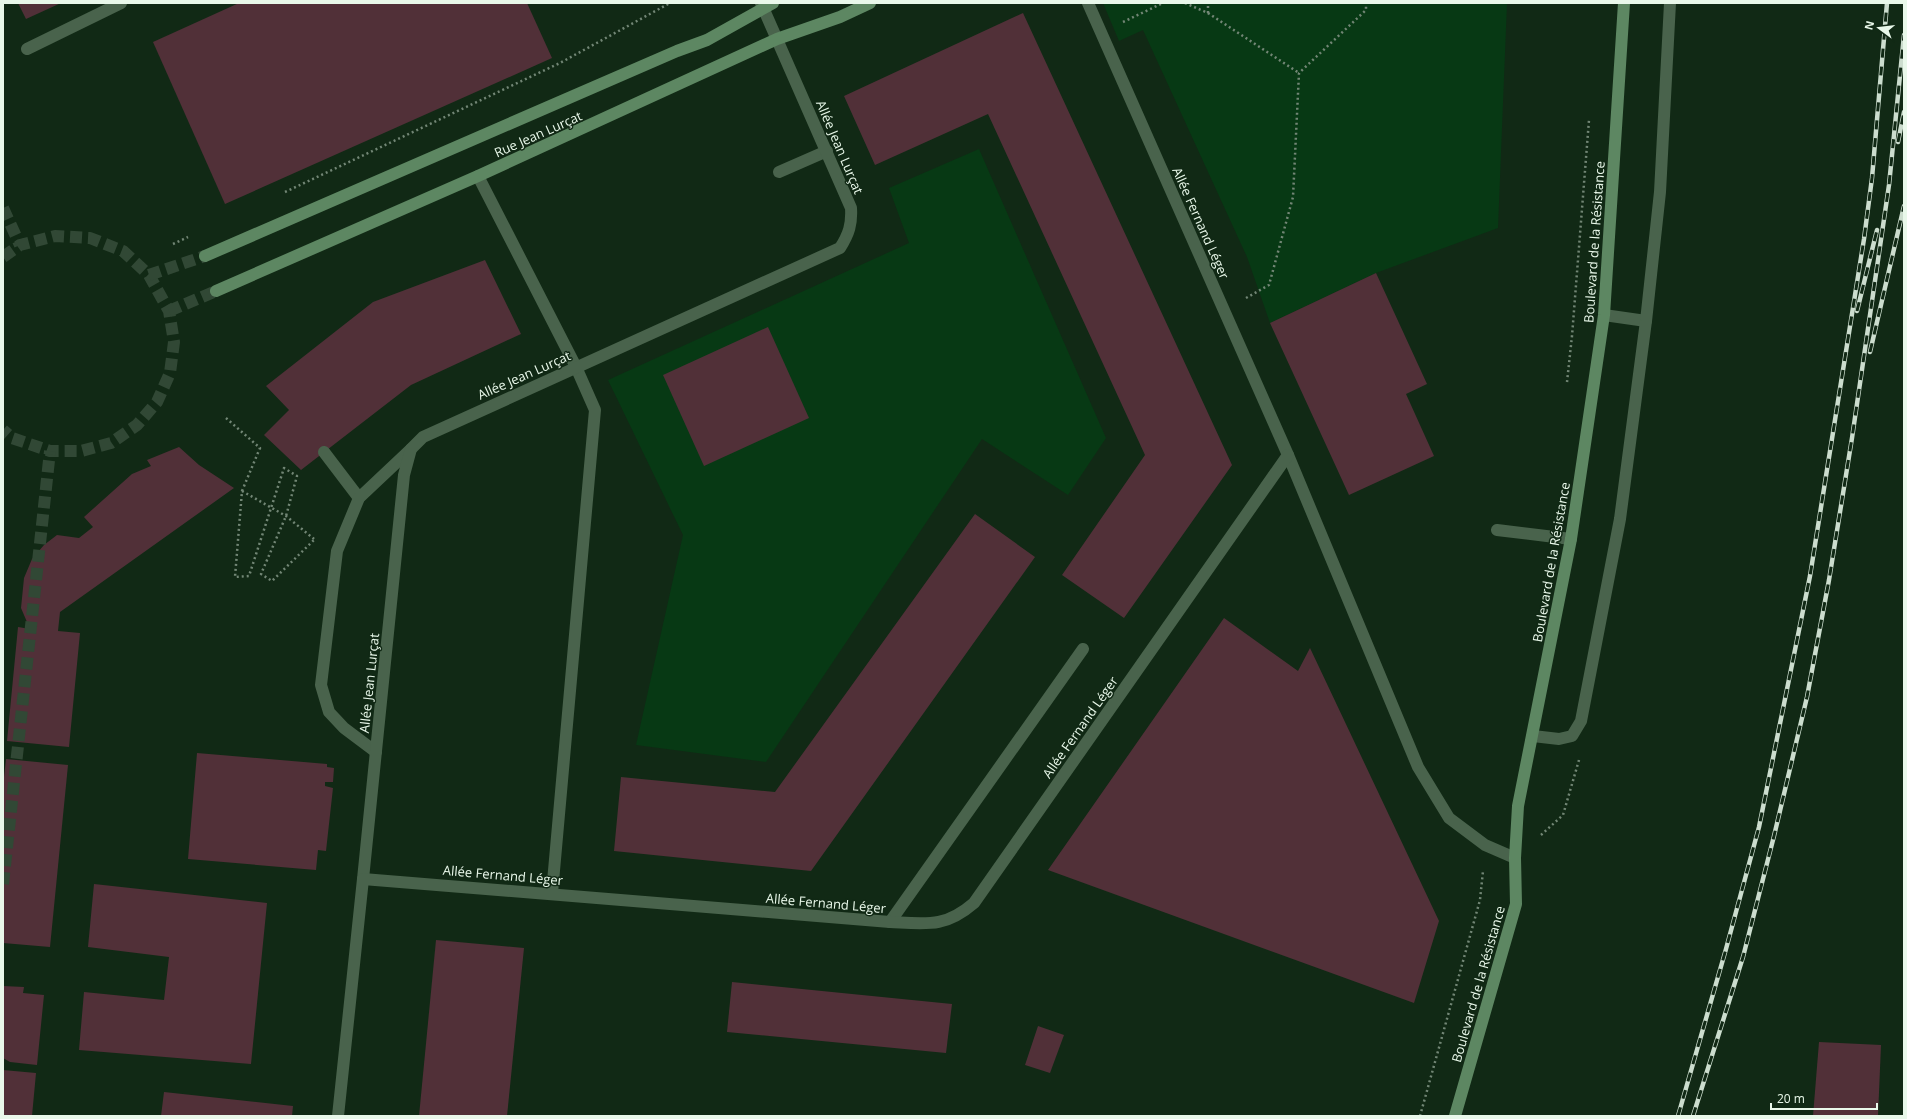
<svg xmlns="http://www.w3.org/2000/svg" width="1907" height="1119" font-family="'Open Sans',sans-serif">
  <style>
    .green { fill: #073914 }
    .building { fill: #513038 }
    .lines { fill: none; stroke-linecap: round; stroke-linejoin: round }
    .secondary-tunnel { stroke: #314835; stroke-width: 12; stroke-dasharray: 12 6; stroke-linecap: butt }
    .path { stroke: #728675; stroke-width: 2.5; stroke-dasharray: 2 3; stroke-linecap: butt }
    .lane { stroke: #49634c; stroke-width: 12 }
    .street { stroke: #49634c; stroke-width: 12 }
    .secondary { stroke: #5d8762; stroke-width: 12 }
    .rail-casing { stroke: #ccddce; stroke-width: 4.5 }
    .rail { stroke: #112915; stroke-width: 3; stroke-dasharray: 9; stroke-linecap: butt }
    .labels { text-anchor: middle; stroke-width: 3; stroke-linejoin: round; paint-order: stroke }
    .street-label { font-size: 13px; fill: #e9f8ea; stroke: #112915 }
  </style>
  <rect width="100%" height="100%" fill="#112915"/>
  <g class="green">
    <polygon points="1103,3 1507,3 1498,228 1376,273 1270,323 1247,257 1143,30 1119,41"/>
    <polygon points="979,149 1106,438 1068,495 982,439 766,762 636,745 683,535 608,380 909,243 889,188"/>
  </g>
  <g class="building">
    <polygon points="18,3 61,3 26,19"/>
    <polygon points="239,3 527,3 552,58 225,204 153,42"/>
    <polygon points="1023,13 1232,465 1124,618 1062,575 1145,455 988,114 875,165 844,96"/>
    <polygon points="485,260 521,334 411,385 301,470 264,435 289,410 266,386 373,302"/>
    <polygon points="1376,273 1427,384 1406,394 1434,456 1349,495 1270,323"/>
    <polygon points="768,327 809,418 704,466 663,375"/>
    <polygon points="179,447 199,465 234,488 60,612 58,631 80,633 69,747 7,741 18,627 30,629 21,608 24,578 32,559 44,545 57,535 79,538 93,527 84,517 132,474 151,466 147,460"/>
    <polygon points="975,514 1035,557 811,871 614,851 621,777 775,792"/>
    <polygon points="1224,618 1298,671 1310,648 1439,921 1414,1003 1048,870"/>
    <polygon points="197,753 327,764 327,767 334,768 333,782 325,782 325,786 333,788 326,851 318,850 316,870 188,859"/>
    <polygon points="6,759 68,765 50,947 3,943 3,786"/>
    <polygon points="94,884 267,903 251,1064 79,1050 84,992 164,1000 169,957 88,947"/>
    <polygon points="436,940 524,948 507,1116 419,1116"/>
    <polygon points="732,982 952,1004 946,1053 727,1032"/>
    <polygon points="3,986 24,987 23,993 44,995 37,1065 10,1062 3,1058"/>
    <polygon points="1038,1026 1064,1035 1050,1073 1025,1065"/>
    <polygon points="1819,1042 1881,1045 1878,1116 1813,1116"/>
    <polygon points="3,1070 36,1073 32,1116 3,1116"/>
    <polygon points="164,1092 293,1106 292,1116 161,1116"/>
  </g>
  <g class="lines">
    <g class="secondary-tunnel">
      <polyline points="3,208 20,245"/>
      <polyline points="3,257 20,245 55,236 90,238 123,251 149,275 169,311 174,342 170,373 157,402 137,425 111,443 81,451 50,451 12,438 3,430"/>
      <polyline points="149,275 205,256"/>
      <polyline points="169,311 216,291"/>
      <polyline points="3,884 50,451"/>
    </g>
    <g class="path">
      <polyline points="1185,3 1208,13 1208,3"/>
      <polyline points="1208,13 1299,73"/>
      <polyline points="1123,22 1163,3"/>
      <polyline points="285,192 560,63 670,3"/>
      <polyline points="173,244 188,237"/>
      <polyline points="1246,298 1269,285 1293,197 1299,73 1366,10 1366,3"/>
      <polyline points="1567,382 1572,336 1589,120"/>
      <polyline points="226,418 260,448 242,491 235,577 249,576 284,468 297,476 286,516 261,574 272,581 314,540"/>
      <polyline points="242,491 286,516 314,539"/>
      <polyline points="1541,835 1563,815 1579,760"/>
      <polyline points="1420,1116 1480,900 1483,871"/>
    </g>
    <g class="lane">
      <polyline points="27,49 121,3"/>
      <polyline points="779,172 827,151"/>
      <polyline points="1604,315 1646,321"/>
      <polyline points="324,452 359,498"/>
      <polyline points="1497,530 1571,539"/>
      <polyline points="1533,736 1559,739 1572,736 1581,721 1620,519 1646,321 1660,192 1670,3"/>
      <polyline points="890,922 1083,649"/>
    </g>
    <g class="street">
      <polyline points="1088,3 1288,455 1418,767 1449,818 1485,845 1515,858"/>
      <polyline points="478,176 576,367 595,410 552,893"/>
      <polyline points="376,752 344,728 329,712 321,685 337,551 359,498 411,449"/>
      <path d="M 363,879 L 404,475 L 411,449 L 423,437 L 840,248 C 849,234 852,224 851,208 L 761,3"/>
      <path d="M 338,1116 L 363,879 L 890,922 C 927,924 945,928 974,903 L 1288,455"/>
    </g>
    <g class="secondary">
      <polyline points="205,256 677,51 707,40 773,3"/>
      <polyline points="216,291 478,176 777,39 840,17 870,3"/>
      <polyline points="1455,1116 1516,904 1515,858 1518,806 1571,539 1604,315 1624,3"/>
    </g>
    <g class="rail-casing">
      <g id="rail">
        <polyline points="1898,142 1904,112"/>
        <polyline points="1857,311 1877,230"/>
        <polyline points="1870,352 1904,206"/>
        <polyline points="1678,1116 1726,949 1759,827 1810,576 1864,239 1872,178 1887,3"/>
        <polyline points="1693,1116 1743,957 1774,836 1807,697 1829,580 1852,438 1889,185 1904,35"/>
      </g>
    </g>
    <use href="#rail" class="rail"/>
  </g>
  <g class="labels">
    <g class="street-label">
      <text transform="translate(538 134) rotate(-24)" y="5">Rue Jean Lurçat</text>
      <text transform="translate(840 147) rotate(67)" y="5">Allée Jean Lurçat</text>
      <text transform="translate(1201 223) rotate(66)" y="5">Allée Fernand Léger</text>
      <text transform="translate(1594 242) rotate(-86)" y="5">Boulevard de la Résistance</text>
      <text transform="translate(524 375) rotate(-24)" y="5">Allée Jean Lurçat</text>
      <text transform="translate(1551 562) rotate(-80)" y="5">Boulevard de la Résistance</text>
      <text transform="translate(369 683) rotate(-84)" y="5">Allée Jean Lurçat</text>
      <text transform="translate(1080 727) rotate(-55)" y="5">Allée Fernand Léger</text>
      <text transform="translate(503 875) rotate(5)" y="5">Allée Fernand Léger</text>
      <text transform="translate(826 903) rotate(5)" y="5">Allée Fernand Léger</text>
      <text transform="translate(1478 984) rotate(-74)" y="5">Boulevard de la Résistance</text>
    </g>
  </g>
  <rect width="1907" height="1119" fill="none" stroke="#e9f8ea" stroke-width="8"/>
  <g transform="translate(1879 28) rotate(285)" stroke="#112915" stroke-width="3" paint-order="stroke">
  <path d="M0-3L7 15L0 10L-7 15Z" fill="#e9f8ea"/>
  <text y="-6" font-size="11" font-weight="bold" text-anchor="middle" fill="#e9f8ea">N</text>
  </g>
  <path d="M1771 1103v6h106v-6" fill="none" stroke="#e9f8ea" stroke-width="2"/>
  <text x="1777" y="1103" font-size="12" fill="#e9f8ea" stroke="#112915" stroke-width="3" paint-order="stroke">20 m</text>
</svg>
